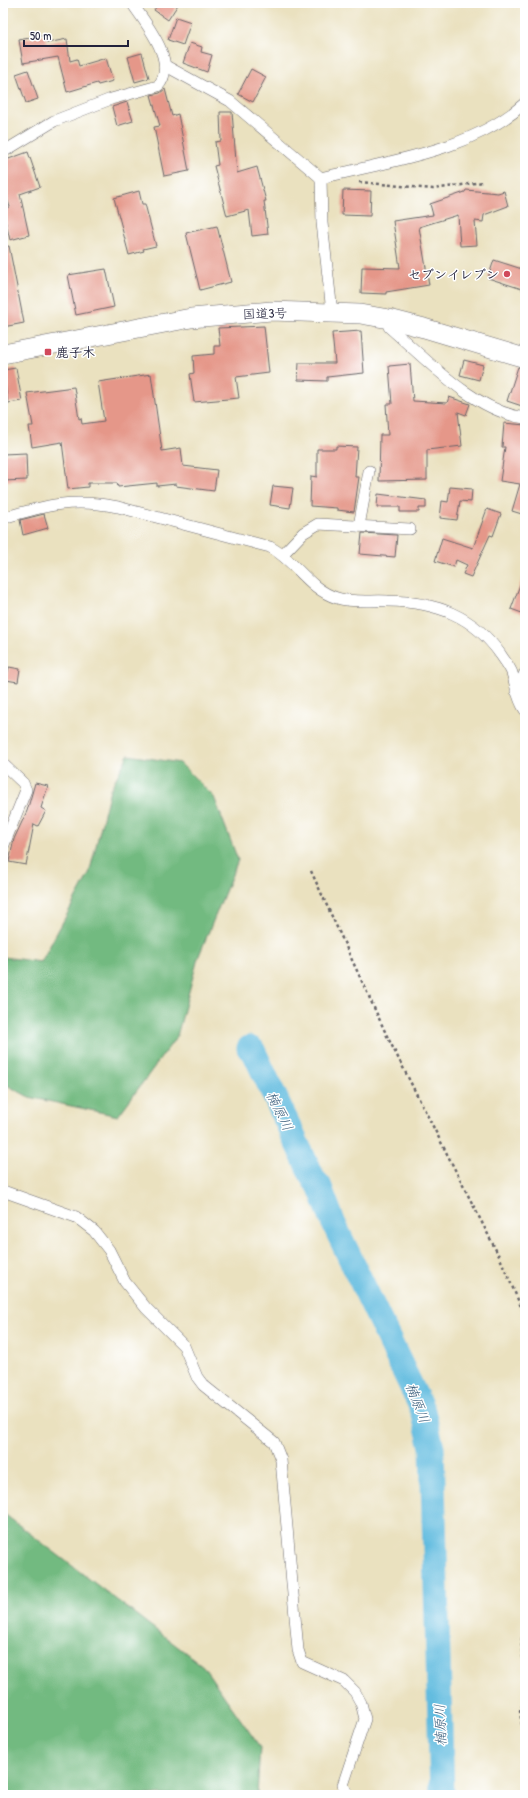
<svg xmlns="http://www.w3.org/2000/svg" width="528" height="1798" font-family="'Patrick Hand','Klee One',sans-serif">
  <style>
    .forest { fill: #72ba80; stroke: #4a6e5e }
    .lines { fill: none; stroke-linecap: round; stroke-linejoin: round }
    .river { stroke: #61bbdf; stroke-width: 25 }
    .building { fill: #e59789 }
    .minor-casing { stroke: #686569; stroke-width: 12 }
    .trunk-casing { stroke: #686569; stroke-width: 20 }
    .path { stroke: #686569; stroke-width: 2.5; stroke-dasharray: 3 3; stroke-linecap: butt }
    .minor { stroke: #fff; stroke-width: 11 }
    .trunk { stroke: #fff; stroke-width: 19 }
    .poi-dot { fill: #d1495b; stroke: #fff; stroke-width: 1.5 }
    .labels { text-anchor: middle; stroke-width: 3; stroke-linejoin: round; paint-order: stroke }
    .poi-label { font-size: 13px; font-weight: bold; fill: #22223b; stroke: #fff; text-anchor: end }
    .street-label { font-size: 13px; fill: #22223b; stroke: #fff }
    .water-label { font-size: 14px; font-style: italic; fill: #3b5f7d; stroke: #fff }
  </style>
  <rect width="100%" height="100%" fill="#fff"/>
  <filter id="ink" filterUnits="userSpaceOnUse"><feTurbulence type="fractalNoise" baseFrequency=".025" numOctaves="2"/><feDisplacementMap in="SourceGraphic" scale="8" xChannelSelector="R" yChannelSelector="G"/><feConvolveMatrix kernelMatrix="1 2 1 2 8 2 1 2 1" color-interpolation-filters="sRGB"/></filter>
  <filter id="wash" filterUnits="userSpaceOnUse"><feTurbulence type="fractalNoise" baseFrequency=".012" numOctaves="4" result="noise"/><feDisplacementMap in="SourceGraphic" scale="16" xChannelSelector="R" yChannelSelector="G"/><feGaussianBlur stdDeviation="0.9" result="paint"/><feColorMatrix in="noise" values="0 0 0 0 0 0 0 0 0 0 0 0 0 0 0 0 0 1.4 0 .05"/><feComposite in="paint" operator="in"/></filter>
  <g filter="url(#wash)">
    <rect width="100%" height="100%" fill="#eae1bf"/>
    <g class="forest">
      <polygon points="128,755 180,763 214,797 238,860 198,958 177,1036 118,1116 29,1097 3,1083 3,957 41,962 89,874 110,790"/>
      <polygon points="3,1513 203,1666 260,1747 257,1795 3,1795"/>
    </g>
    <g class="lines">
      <polyline class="river" points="249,1048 253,1050 314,1180 319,1185 333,1222 423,1411 432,1447 442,1795"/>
    </g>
    <g id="blocks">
      <g class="building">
        <polygon points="159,3 179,3 168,20 154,10"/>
        <polygon points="176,17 191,22 183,45 168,40"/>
        <polygon points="46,35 47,43 67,39 70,61 77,59 79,66 106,58 113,81 98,85 97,83 67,92 58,57 23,63 19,40"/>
        <polygon points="190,43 202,47 201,52 212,55 207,72 183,63"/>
        <polygon points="142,53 149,78 135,82 128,57"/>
        <polygon points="251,69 266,77 253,102 238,94"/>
        <polygon points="28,70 38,99 26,103 16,74"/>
        <polygon points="165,89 172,116 178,114 189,171 164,176 154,127 160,126 151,95 160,93"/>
        <polygon points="127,102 133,121 117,126 112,107"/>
        <polygon points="220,112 232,112 237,173 257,167 266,201 264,201 268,234 252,236 249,210 227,216 214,166 218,165 215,142 221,141"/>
        <polygon points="28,152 40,187 20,194 29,235 10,240 3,211 3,209 10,207 3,187 3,161"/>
        <polygon points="343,190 371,191 370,216 342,215"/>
        <polygon points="466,190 498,193 504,191 508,206 484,215 483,222 475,221 477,245 460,246 458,215 419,227 429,285 386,292 386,294 361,293 362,267 400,268 393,221 433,215 430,204 465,192"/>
        <polygon points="139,191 142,204 145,204 156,246 143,249 144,251 129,255 114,198"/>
        <polygon points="217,226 231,282 200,290 186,233"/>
        <polygon points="9,246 24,323 3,327 3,247"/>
        <polygon points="494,260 525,270 525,290 488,278"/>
        <polygon points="106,269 114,307 76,315 68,275"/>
        <polygon points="264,326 269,373 236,377 239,398 194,402 190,374 194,373 193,356 214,354 214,346 220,346 218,328"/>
        <polygon points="361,331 364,373 327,377 327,381 298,380 299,363 335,363 332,333"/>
        <polygon points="464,360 483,365 479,380 460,375"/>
        <polygon points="410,364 413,401 447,403 449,397 470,404 466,415 458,412 462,446 427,450 427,480 379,481 380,435 388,435 386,404 392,404 389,366"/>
        <polygon points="518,367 525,369 525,407 507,401"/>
        <polygon points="16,368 22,401 8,403 3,370"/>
        <polygon points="151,374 162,451 181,448 183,466 217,470 214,491 176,486 176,484 157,486 157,483 118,487 117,483 88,483 88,487 68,489 62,442 32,447 29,426 33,426 27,393 74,387 79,419 81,418 82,424 104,421 98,382"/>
        <polygon points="504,423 525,425 525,515 512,511 520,484 500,481 505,447 502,447"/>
        <polygon points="336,446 357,447 355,477 359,477 354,512 337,510 337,508 310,506 311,476 317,477 317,449 336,449"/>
        <polygon points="26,453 27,480 3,481 3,454"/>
        <polygon points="273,486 293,488 290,508 270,505"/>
        <polygon points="450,487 472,489 471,502 460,501 457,520 440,518 442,501 448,502"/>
        <polygon points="378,494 426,500 426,508 419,508 419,512 400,512 400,507 377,507"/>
        <polygon points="487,509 501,514 493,536 490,535 471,577 463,574 467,565 456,560 454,567 435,561 442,538 473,548"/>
        <polygon points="44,514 48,528 23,535 20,520"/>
        <polygon points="362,533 397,535 395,557 360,554"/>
        <polygon points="524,574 525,604 522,613 511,609"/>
        <polygon points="9,667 20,669 18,682 6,680"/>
        <polygon points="35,783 48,786 41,808 46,811 38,826 34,824 26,865 9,862 14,839 27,811"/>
      </g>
    </g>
  </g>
  <g filter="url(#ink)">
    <use href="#blocks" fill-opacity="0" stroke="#686569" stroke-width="1"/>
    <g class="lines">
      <g class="minor-casing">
        <g id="minor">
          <path d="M 166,66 L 230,101 L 321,178 C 388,161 472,151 525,103"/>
          <path d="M 3,152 L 54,121 L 111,99 L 158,86 C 179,62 145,23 132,3"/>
          <polyline points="321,178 322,223 332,312"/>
          <path d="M 389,319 L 389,327 C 427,360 474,411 525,418"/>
          <path d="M 3,518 C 46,505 73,498 118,507 L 270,547 C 295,560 308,589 337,598 C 353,603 372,600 388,601 C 436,602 473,615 501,655 C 504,660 510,667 512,673 C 516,685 517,699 525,710"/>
          <polyline points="359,526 369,471"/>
          <polyline points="282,555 303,533 318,524 410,529"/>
          <polyline points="516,691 525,673"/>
          <polyline points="3,764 23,783 26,790 3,847"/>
          <polyline points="3,1191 76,1217 94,1231 109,1250 125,1282 146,1308 184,1346 197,1377 203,1385 274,1442 281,1460 298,1650 302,1662 344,1681 355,1692 361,1703 365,1719 343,1785 348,1795"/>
        </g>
      </g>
      <g class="trunk-casing">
        <polyline id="trunk" points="3,354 191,318 271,311 360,314 389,319 424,328 525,358"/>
      </g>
      <g class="path">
        <polyline points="359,182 433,189 483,182"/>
        <polyline points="311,871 388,1038 500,1258 525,1316"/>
        <path d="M 525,1626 C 520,1638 521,1653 525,1665"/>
        <polyline points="525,1699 520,1711 525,1747"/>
      </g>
      <use href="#minor" class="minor"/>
      <use href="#trunk" class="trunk"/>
    </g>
  </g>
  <g class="poi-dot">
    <circle cx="507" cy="274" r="4"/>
    <rect x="44" y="348" width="8" height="8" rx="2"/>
  </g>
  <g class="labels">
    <g class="poi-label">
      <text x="499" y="279">セブンイレブン</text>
      <text x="56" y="357" text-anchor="start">鹿子木</text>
    </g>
    <g class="street-label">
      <text transform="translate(265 313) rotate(-2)" y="5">国道3号</text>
    </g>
    <g class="water-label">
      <text transform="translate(280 1111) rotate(64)" y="5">楠原川</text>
      <text transform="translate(418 1403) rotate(69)" y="5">楠原川</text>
      <text transform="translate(440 1725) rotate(-92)" y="5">楠原川</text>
    </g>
  </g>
  <rect width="528" height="1798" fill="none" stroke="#fff" stroke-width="16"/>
  <path d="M24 40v6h104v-6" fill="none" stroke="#22223b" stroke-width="2"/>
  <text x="30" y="40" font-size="12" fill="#22223b" stroke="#ffffff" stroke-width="3" paint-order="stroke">50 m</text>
</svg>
